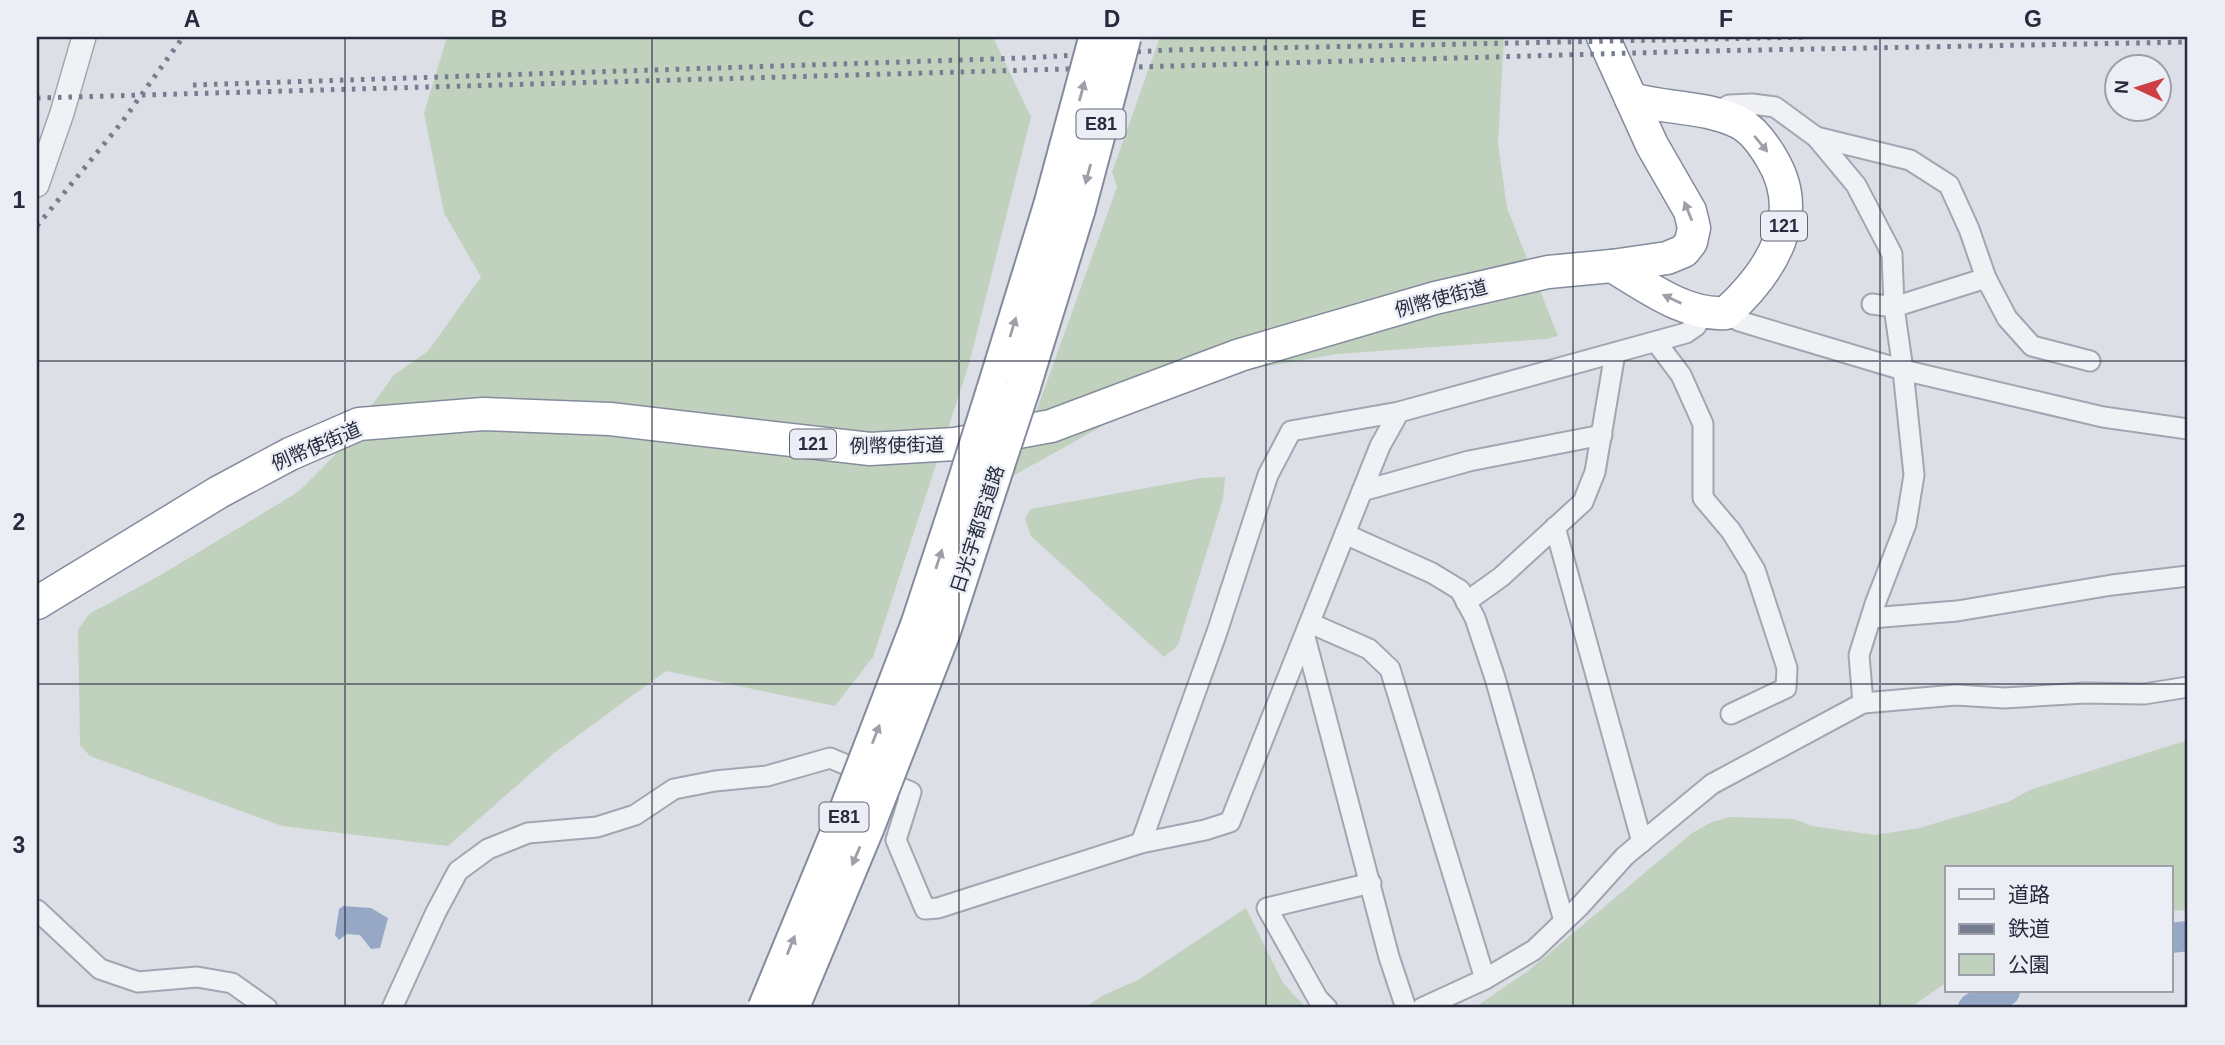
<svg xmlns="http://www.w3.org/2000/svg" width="2225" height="1045" font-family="Arial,'Noto Sans JP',sans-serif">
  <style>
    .green { fill: #c0d1be }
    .water { fill: #97a8c7 }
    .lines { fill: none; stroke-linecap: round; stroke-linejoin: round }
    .river { stroke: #97a8c7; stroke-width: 30 }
    .minor-casing { stroke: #a2a6b1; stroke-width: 23 }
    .tertiary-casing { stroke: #a2a6b1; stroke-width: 26 }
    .trunk-casing { stroke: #848b9d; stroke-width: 35 }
    .motorway-casing { stroke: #848b9d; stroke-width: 37 }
    .minor { stroke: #eff1f5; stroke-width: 19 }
    .tertiary { stroke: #eff1f5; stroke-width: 23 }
    .trunk { stroke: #fff; stroke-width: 32 }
    .motorway { stroke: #fff; stroke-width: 33 }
    .rail { stroke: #767d90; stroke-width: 5; stroke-dasharray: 3.5 7; stroke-linecap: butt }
    .motorway-bridge-casing { stroke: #848b9d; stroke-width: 37; stroke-linecap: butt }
    .motorway-bridge { stroke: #fff; stroke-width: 33 }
    .oneway { fill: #9da0a8 }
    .grid { fill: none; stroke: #262c3d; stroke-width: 2; stroke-opacity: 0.55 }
    .labels { text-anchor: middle; stroke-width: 5; stroke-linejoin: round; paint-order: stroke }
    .shield { fill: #eceef5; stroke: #616674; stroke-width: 2 }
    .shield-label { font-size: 18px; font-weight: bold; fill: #262c3d }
    .street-label { font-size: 19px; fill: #262c3d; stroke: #eceef5 }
    .neatline { fill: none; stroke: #262c3d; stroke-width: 2.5 }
    .grid-label { font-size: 23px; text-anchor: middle; font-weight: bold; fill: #262c3d }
  </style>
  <rect width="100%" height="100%" fill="#dddfe7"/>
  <g class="green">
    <polygon points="447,37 993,37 1031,117 969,364 873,657 835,706 666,671 554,753 448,846 282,826 90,756 80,745 78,630 89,614 159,576 298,492 335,455 394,375 428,351 481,277 444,213 424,113"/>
    <polygon points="1160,37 1504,37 1498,144 1507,208 1558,336 1546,339 1337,354 1216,375 1208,367 1013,476 1117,187 1112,172"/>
    <polygon points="1225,477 1223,499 1178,645 1164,657 1031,536 1025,519 1031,509 1201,478"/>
    <polygon points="2188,740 2188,910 2171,911 2171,868 1947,868 1947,982 1910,1008 1474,1008 1528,971 1692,833 1712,822 1730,817 1794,819 1812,826 1875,835 1919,828 2008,802 2030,790"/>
    <polygon points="1246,908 1283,983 1306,1008 1084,1008 1104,995 1138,980"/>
  </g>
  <polygon class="water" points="343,906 371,908 388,918 380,948 371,949 360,935 347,934 339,940 335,935 339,909"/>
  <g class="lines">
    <g class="river">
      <polyline points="2171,938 2188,936"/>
      <polyline points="1973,1008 2005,991"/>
    </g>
    <g class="minor-casing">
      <g id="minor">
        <polyline points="1714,114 1729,105 1752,104 1775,107 1816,137 1856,185 1892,254 1894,307 1903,370 1914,475 1906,524 1875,604 1859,655 1863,703"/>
        <polyline points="1816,137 1910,160 1949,185 1969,229 1986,278 2007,318 2032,346 2090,361"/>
        <polyline points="1872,304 1894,307 1986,278"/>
        <polyline points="1726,313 1739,321 1903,370 2103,417 2188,429"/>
        <polyline points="1656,342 1681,375 1703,424 1703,498 1731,531 1755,570 1787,668 1786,688 1731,714"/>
        <polyline points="1362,491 1469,461 1602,435"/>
        <polyline points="1555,527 1642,842"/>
        <polyline points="1345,534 1432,573 1460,590 1475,618 1495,678 1564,921"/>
        <polyline points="1466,602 1501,577 1583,502 1595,472 1615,353"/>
        <polyline points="1871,618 1957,611 2112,585 2188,576"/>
        <polyline points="1310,623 1369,649 1390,669 1485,979"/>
        <polyline points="1305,637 1389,957 1406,1008"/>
        <polyline points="1141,843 1217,632 1268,475 1291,431 1399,412"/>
        <polyline points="37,910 100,969 138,982 197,977 232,983 267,1008"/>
        <polyline points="392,1008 436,912 458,871 488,849 528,833 597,827 635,815 674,789 715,781 767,776 830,758 911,792 896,840 925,909 938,908 1141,843 1205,830 1230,822 1380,446 1399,412 1686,333 1696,326 1704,312"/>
        <polyline points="1327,1008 1318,999 1267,908 1371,883"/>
        <polyline points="1422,1008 1485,979 1534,950 1579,907 1625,856 1712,784 1863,703 1956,695 2004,698 2085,693 2144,694 2188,687"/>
      </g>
    </g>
    <g class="tertiary-casing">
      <polyline id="tertiary" points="37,185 62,113 84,37"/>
    </g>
    <g class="trunk-casing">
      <g id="trunk">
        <path d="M 1612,266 C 1646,286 1685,316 1726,313 C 1770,273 1807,217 1772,159 C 1765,147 1753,130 1740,123 C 1707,106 1667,109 1631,99"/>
        <polyline points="37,603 219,492 290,454 359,424 483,414 610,419 870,449 955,444 1051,426 1240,355 1435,298 1548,272 1612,266 1667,258 1684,251 1691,242 1694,228 1690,211 1652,145 1603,37"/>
      </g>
    </g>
    <g class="motorway-casing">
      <g id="motorway">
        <polyline points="1023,388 1078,210"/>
        <polyline points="993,392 1051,204"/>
        <polyline points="918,624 963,487"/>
        <polyline points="943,633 991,485"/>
      </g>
    </g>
    <use href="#minor" class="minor"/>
    <use href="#tertiary" class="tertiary"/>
    <use href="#trunk" class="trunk"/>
    <use href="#motorway" class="motorway"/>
    <g class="rail">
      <polyline points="193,85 1023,58 1169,50 1809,37"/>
      <polyline points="37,98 1705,51 2188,42"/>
      <polyline points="37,226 122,122 183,37"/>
    </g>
    <g class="motorway-bridge-casing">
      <g id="motorway-bridge">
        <polyline points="1051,204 1096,37"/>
        <polyline points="1078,210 1124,37"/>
        <polyline points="991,485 1023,388"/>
        <polyline points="963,487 993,392"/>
        <polyline points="765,1008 843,819 918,624"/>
        <polyline points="792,1008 867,828 943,633"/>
      </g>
    </g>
    <use href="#motorway-bridge" class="motorway-bridge"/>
  </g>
  <defs><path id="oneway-solid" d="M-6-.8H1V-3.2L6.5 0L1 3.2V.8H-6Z" transform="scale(1.75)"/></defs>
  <g class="oneway">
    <use href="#oneway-solid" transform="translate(1082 91) rotate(-75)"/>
    <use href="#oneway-solid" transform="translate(1761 144) rotate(50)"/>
    <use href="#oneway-solid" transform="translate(1088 174) rotate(105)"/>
    <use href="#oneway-solid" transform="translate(1688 211) rotate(-112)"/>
    <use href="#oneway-solid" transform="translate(1672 299) rotate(-155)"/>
    <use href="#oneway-solid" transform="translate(1013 327) rotate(-73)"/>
    <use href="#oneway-solid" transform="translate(939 559) rotate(-72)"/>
    <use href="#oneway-solid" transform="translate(876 734) rotate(-69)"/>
    <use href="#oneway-solid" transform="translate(856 856) rotate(113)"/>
    <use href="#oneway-solid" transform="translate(791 945) rotate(-68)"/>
  </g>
  <path class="grid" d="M 345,37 L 345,1008M 652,37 L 652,1008M 959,37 L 959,1008M 1266,37 L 1266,1008M 1573,37 L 1573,1008M 1880,37 L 1880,1008M 37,361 L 2188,361M 37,684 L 2188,684"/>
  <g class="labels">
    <g class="shield">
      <rect x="1076.5" y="109.5" width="49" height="29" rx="5"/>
      <rect x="1761" y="211.5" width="46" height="29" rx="5"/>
      <rect x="790" y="429.5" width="46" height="29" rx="5"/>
      <rect x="819.5" y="802.5" width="49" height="29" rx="5"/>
    </g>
    <g class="shield-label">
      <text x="1101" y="130">E81</text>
      <text x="1784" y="232">121</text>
      <text x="813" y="450">121</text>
      <text x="844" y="823">E81</text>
    </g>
    <g class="street-label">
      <text transform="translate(1441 298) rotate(-15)" y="7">例幣使街道</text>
      <text transform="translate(897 445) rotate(-1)" y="7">例幣使街道</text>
      <text transform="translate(316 446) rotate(-23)" y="7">例幣使街道</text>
      <text transform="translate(977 529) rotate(-72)" y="7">日光宇都宮道路</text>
    </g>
  </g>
  <rect width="2225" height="1045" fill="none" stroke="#eceef5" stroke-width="77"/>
  <rect x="1945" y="866" width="228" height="126" fill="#eceef5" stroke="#9da0ab" stroke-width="2"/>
  <rect x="1959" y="889" width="35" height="10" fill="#eff1f5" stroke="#9da0ab" stroke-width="2"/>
  <text x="2008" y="902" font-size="21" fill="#262c3d">道路</text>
  <rect x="1959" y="924" width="35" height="10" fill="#767d90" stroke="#9da0ab" stroke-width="2"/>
  <text x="2008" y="936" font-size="21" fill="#262c3d">鉄道</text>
  <rect x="1959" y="954" width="35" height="21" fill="#c0d1be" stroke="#9da0ab" stroke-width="2"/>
  <text x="2008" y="972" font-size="21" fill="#262c3d">公園</text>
  <g transform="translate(2138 88) rotate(274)"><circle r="33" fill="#eceef5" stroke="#9da0ab" stroke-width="2"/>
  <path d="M0-5L12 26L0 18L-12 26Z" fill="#ce4043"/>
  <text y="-10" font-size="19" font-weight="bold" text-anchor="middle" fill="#262c3d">N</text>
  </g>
  <rect x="38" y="38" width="2148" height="968" class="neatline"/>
  <g class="grid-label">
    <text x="192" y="27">A</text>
    <text x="499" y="27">B</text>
    <text x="806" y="27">C</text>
    <text x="1112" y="27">D</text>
    <text x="1419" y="27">E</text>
    <text x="1726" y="27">F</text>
    <text x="2033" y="27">G</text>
    <text x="19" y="208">1</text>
    <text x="19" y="530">2</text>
    <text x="19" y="853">3</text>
  </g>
</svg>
